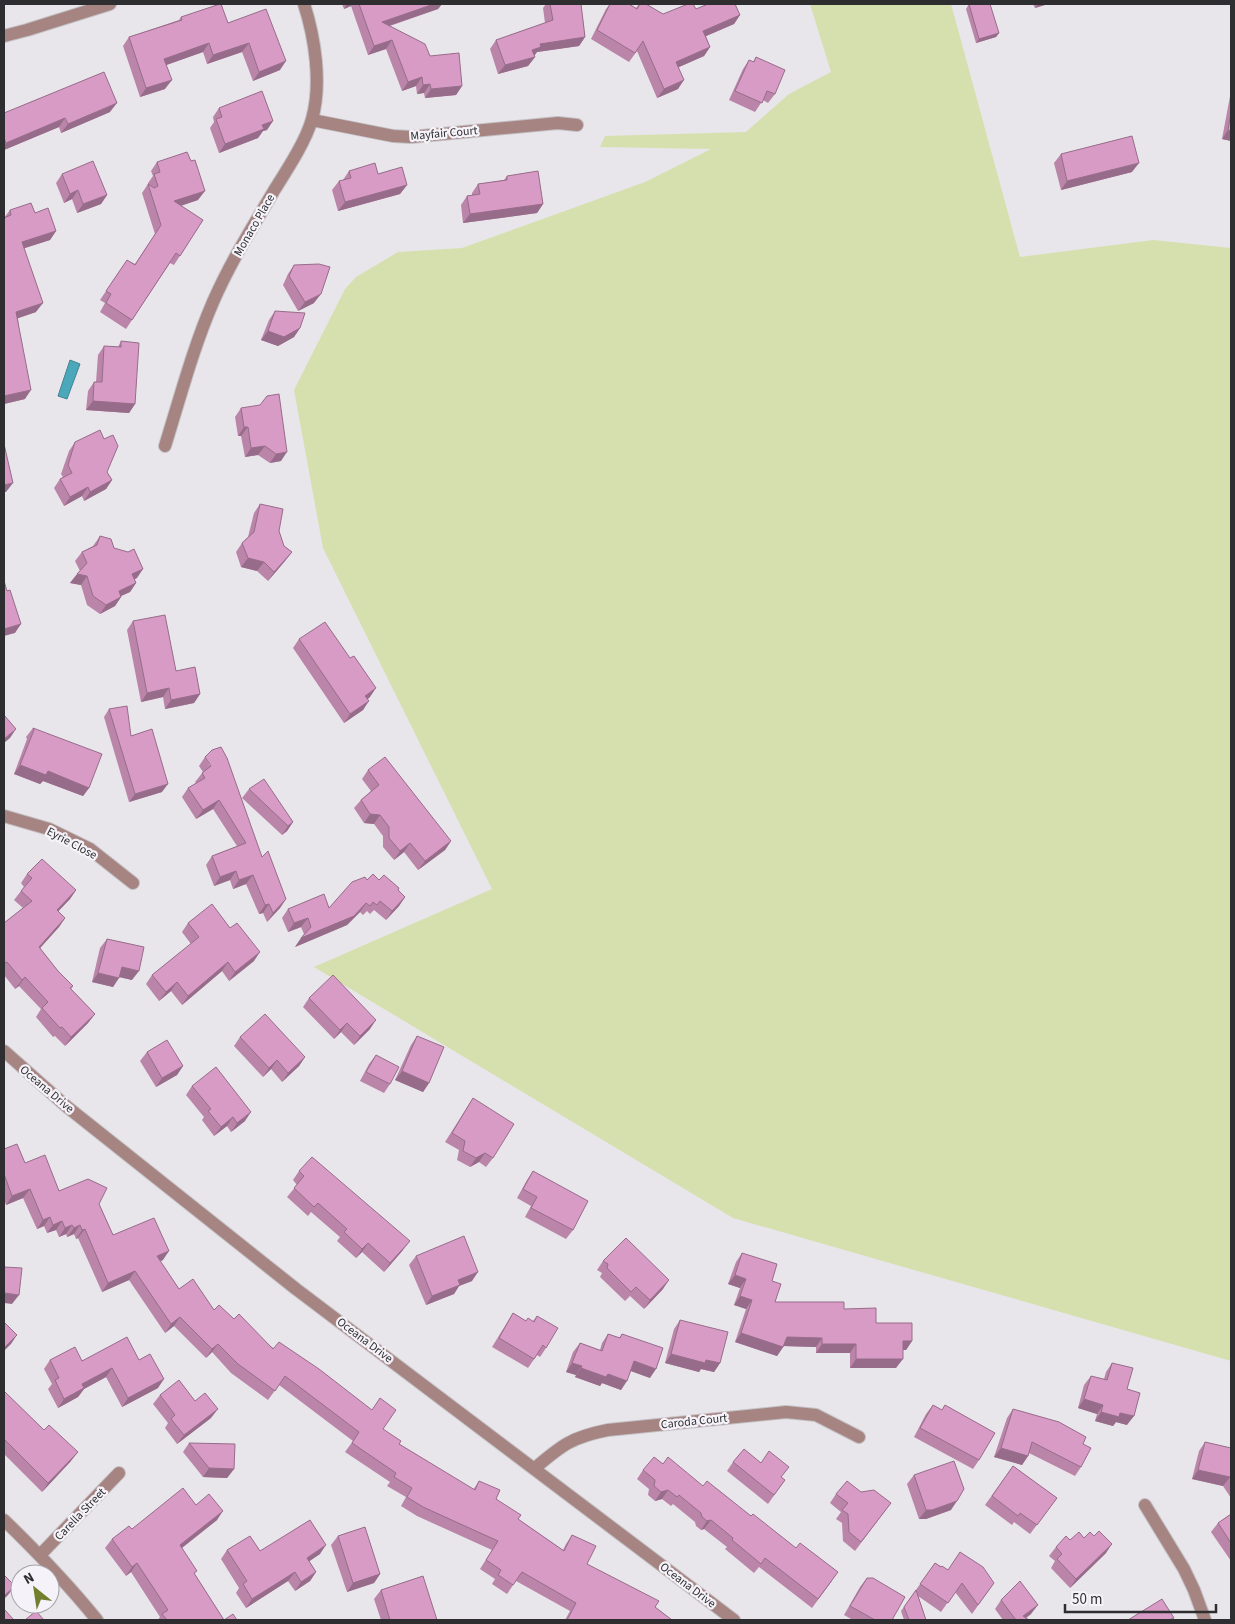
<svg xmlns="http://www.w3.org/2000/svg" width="1235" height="1624" font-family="'Source Sans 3',sans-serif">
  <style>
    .green { fill: #d5e0ae }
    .water { fill: #4ba8ba; stroke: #428390 }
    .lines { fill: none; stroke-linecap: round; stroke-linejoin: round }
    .minor-casing { stroke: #c3c1c5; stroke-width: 14 }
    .minor { stroke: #a58481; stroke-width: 12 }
    .wall { fill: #ba85a9 }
    .shaded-wall { fill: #976c8a }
    .building { fill: #d89bc5; stroke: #976c8a }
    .labels { text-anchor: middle; stroke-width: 4.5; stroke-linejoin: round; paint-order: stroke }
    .street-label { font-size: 12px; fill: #2e2d2f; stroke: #f5f3f9 }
  </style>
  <rect width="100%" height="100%" fill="#e8e6eb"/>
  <polygon class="green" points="810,4 951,4 1020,257 1153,240 1231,248 1231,1361 733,1218 314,967 492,889 323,548 294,390 345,289 356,277 398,252 462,248 645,182 711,149 600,147 605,136 746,132 789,94 831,72"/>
  <polygon class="water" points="70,360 80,364 67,399 58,396"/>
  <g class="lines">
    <g class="minor-casing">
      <g id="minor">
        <polyline points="4,36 27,30 110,4"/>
        <polyline points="312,120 393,136 411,137 558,123 577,125"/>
        <path d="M 165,446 C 180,398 193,348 213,302 C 230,263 253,226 275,189 C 287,170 306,141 312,119 C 322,84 315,38 304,4"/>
        <polyline points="4,816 49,829 90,849 133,883"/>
        <polyline points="4,1051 66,1106 296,1289 734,1620"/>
        <path d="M 535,1468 C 562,1445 572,1437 608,1430 L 786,1412 L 816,1415 L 859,1437"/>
        <polyline points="1145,1505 1184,1569 1194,1590 1205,1620"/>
        <path d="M 4,1520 C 37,1552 68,1584 97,1620"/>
        <polyline points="40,1555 119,1473"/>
      </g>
    </g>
    <use href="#minor" class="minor"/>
  </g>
  <g class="wall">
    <polygon points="342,4 442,4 438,9 390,26 430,56 462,86 456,95 425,98 424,93 417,94 416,86 402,91 386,49 368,55 351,6 344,9"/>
    <polygon points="546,4 581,4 585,37 579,46 537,52 534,56 535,57 528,66 498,74 490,49 496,40 545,23 543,8"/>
    <polygon points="610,4 629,4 636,8 639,4 663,14 696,9 740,15 734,24 706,36 710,47 704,56 679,67 678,89 657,98 637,51 629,62 591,39 606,9"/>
    <polygon points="969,4 999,33 996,37 976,43 966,9"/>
    <polygon points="1033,4 1048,4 1035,8"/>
    <polygon points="181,17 228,23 280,70 253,81 242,52 207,64 203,52 166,65 165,89 140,97 123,46 129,37 179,20"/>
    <polygon points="756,57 775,94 768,103 763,100 755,112 729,100 743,69 749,60 753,62"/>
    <polygon points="1231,91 1231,141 1222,139"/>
    <polygon points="219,108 267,130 263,131 258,138 219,153 210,128 214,122 213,117"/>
    <polygon points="110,112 61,133 59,127 4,150 4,113"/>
    <polygon points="1061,154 1132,172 1061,190 1054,163"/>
    <polygon points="157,162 198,200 181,206 203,220 174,265 170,263 126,329 100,312 105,303 100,300 127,260 135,264 155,234 142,193 148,184 148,183 153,176 151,171"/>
    <polygon points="349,171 407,185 400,194 338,211 332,190 339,181 343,180"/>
    <polygon points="62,174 107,195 101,204 77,213 72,199 64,203 56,183"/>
    <polygon points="507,176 543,204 537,213 463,223 461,205 467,196 472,195 472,193 478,184 504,180"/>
    <polygon points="10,210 35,213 56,231 50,240 24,248 36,312 18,318 25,399 4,404 4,218"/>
    <polygon points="294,265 314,303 298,311 283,285 288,274"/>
    <polygon points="275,311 300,328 294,337 278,346 261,340 269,320"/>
    <polygon points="121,341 135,404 129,413 86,410 88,391 94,382 96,382 98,355 104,346 118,347"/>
    <polygon points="241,408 281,461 270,463 258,455 245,457 241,436 238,436 235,417"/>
    <polygon points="75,442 107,472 112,480 106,489 84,501 82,496 64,506 54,488 60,479 63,477 61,474 69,451"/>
    <polygon points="260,504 279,531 284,546 292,552 285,561 268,581 257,571 241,567 236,552 242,543 248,537 254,513"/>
    <polygon points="100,536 114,548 137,578 134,579 136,583 130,592 121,596 121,597 115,606 100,614 87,605 81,585 70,583 80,571 75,561 82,552 93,546"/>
    <polygon points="133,621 176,671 200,694 194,703 165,709 163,697 141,702 127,630"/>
    <polygon points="299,639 370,697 368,699 363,710 344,723 293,648"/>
    <polygon points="109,709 131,736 162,792 129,802 104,717"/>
    <polygon points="33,728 89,788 83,796 43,781 40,784 14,774 27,739 26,737"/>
    <polygon points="205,757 286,899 280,908 267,922 263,913 259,914 246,884 233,889 230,880 214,886 206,865 212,856 237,846 213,809 196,819 182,797 188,788 196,783 195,782 203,772 199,766"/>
    <polygon points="368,770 451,841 445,850 418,870 404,852 394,860 383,847 383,836 374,824 364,823 354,808 361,800 371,791 362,779"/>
    <polygon points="249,789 293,822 287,831 282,835 242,798"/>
    <polygon points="27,874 76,890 70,899 58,911 65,918 59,927 40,948 58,971 73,986 71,989 95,1014 88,1023 65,1046 55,1036 53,1037 36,1017 41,1009 19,986 15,989 4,975 4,923 23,908 14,900 24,887 21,883"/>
    <polygon points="367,880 379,880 398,890 405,897 399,906 386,920 374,910 370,914 367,911 363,915 360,912 347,925 295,947 304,934 301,927 288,932 282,918 288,909 329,908"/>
    <polygon points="188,923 254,961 229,981 222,971 182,1005 171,991 159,1001 146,984 152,975 191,944 182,932"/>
    <polygon points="107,939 132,980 119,977 113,987 92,982 100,948"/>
    <polygon points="309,998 370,1029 354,1045 341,1032 334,1039 303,1007"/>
    <polygon points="417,1036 429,1083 423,1092 395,1080 411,1045"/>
    <polygon points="240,1037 305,1057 299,1066 282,1082 271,1069 263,1077 234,1046"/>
    <polygon points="147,1052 183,1066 177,1075 156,1087 140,1061"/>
    <polygon points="376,1055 390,1084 384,1093 360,1081 369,1064"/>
    <polygon points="192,1086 245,1121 231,1132 227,1126 214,1136 202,1120 204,1117 186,1095"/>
    <polygon points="473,1098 493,1158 486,1167 479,1162 470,1167 457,1160 459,1150 445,1142"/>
    <polygon points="4,1149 25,1163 59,1191 99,1204 113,1235 163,1260 160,1261 179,1289 214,1310 234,1319 383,1429 399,1444 473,1490 479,1481 496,1499 518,1519 563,1550 566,1544 572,1535 587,1564 655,1607 672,1620 565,1620 570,1611 516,1581 507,1594 492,1584 495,1579 480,1569 492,1550 417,1516 401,1506 406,1497 387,1486 390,1482 345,1452 353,1441 279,1385 268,1400 231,1373 212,1352 206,1358 174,1326 165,1333 129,1280 102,1292 78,1238 76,1239 74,1234 67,1237 66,1234 59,1237 56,1230 47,1233 44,1226 37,1229 23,1198 6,1205 4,1199"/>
    <polygon points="299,1171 403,1250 384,1272 362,1252 356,1258 337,1241 340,1237 311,1212 308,1216 287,1197 297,1185 293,1180"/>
    <polygon points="533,1171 573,1230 566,1239 525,1217 531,1206 517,1198 527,1180"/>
    <polygon points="742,1253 772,1281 775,1302 844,1309 912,1341 906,1350 903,1350 896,1368 850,1368 850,1353 816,1353 816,1347 784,1346 777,1356 735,1342 746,1309 734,1305 740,1288 728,1284 736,1262"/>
    <polygon points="416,1256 472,1281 459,1286 454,1294 426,1305 409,1265"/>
    <polygon points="603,1261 663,1289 644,1309 630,1296 625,1301 600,1277 602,1273 597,1270"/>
    <polygon points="513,1313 526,1321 533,1321 537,1316 546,1348 540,1357 537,1355 528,1368 492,1347"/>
    <polygon points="680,1320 720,1363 714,1372 701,1369 699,1372 665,1363 674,1329"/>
    <polygon points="608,1334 619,1338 622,1334 650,1378 631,1371 621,1390 602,1383 600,1386 575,1377 576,1375 566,1372 573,1352 580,1343 600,1350 602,1343"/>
    <polygon points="50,1360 139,1360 158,1388 122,1407 106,1377 84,1389 78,1397 58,1408 48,1389 52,1384 44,1369"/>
    <polygon points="1112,1363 1127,1389 1127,1425 1116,1422 1113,1426 1095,1421 1097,1414 1078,1408 1084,1385 1091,1376 1104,1379 1106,1372"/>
    <polygon points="4,1391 71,1461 42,1492 4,1454"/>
    <polygon points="160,1395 195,1401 211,1418 177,1444 165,1428 168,1423 153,1404"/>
    <polygon points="933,1405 942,1410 945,1405 979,1460 973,1469 914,1437 926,1414"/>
    <polygon points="1013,1409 1083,1444 1081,1467 1075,1476 1029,1453 1028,1456 1022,1465 994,1457 1007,1418"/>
    <polygon points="1205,1442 1231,1448 1231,1498 1223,1486 1192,1479 1199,1451"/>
    <polygon points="189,1443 234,1469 227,1478 203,1477 183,1452"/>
    <polygon points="733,1462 761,1463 785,1480 768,1504 727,1471"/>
    <polygon points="663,1464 703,1486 751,1516 832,1581 812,1608 759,1567 754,1573 725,1549 727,1547 704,1529 701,1530 696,1526 695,1522 673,1504 671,1506 662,1499 655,1501 648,1495 649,1489 637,1479 643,1470"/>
    <polygon points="1013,1466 1057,1498 1030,1534 1014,1522 1012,1525 985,1505"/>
    <polygon points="914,1475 951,1510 926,1519 919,1519 907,1484"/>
    <polygon points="861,1492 891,1503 855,1551 843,1541 842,1523 836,1519 841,1512 830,1503 836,1494"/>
    <polygon points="196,1505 217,1520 182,1548 195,1575 224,1620 237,1620 158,1620 160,1617 131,1572 126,1576 105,1548 112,1539 132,1529"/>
    <polygon points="1231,1514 1231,1561 1211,1532 1218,1523"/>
    <polygon points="338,1536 380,1574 374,1583 347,1592 331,1545"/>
    <polygon points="1084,1538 1106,1553 1070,1588 1051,1568 1055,1561 1049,1556 1056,1547 1070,1540"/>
    <polygon points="227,1550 260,1551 320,1554 309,1561 316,1572 310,1581 295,1591 288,1581 246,1608 236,1593 239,1588 221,1559"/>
    <polygon points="935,1563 948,1570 994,1583 972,1614 955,1592 941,1612 918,1596 926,1620 904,1620 901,1611"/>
    <polygon points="867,1578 892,1620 853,1620 844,1615 860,1587"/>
    <polygon points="381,1590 437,1620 381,1620 374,1599"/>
    <polygon points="1001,1600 1031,1614 1026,1618 1029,1620 1003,1620 995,1609"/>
  </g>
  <g class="shaded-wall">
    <polygon points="347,4 352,4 351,6 344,9"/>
    <polygon points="434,4 442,4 438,9 376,30 382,22"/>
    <polygon points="1038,4 1048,4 1035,8"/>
    <polygon points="740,15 734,24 697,40 703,31"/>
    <polygon points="999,33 996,37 976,43 979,39"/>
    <polygon points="585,37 579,46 537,52 534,56 532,50 540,44"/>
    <polygon points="392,40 386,49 368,55 374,46"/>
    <polygon points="209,43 203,52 158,68 164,59"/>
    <polygon points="249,43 242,52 207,64 213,55"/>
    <polygon points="710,47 704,56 670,71 676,62"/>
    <polygon points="535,57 528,66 498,74 505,65"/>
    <polygon points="286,61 280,70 253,81 259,72"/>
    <polygon points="422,77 416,86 402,91 408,82"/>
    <polygon points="172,80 165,89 140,97 146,88"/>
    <polygon points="684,80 678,89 657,98 664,89"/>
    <polygon points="430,84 424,93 417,94 423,85"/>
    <polygon points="462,86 456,95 425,98 431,89"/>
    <polygon points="117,103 110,112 61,133 68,124"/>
    <polygon points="65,118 59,127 4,150 4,146 6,143"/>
    <polygon points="273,121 267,130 263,131 258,138 219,153 225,144 262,125"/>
    <polygon points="1228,130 1231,131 1231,141 1222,139"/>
    <polygon points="1139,163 1132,172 1061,190 1067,181"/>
    <polygon points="407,185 400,194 338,211 345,202"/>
    <polygon points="78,190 72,199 64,203 70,194"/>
    <polygon points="205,191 198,200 167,210 174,201"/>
    <polygon points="107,195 101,204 77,213 83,204"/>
    <polygon points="543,204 537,213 463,223 470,214"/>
    <polygon points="56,231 50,240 16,251 22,242"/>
    <polygon points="321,294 314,303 298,311 305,302"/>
    <polygon points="43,303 36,312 10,321 16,312"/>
    <polygon points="300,328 294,337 278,346 261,340 268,331"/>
    <polygon points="31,390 25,399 4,404 4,396"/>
    <polygon points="93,401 135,404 129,413 86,410"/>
    <polygon points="244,427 248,427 241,436 238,436"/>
    <polygon points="265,446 258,455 245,457 251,448"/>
    <polygon points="287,452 281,461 270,463 276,454"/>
    <polygon points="112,480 106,489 84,501 90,492"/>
    <polygon points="13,483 6,492 4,492 4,485"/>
    <polygon points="88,487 82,496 64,506 70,497"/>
    <polygon points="292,552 285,561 268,581 274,572"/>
    <polygon points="248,558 264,562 257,571 241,567"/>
    <polygon points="143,569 137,578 126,583 132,574"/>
    <polygon points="77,574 87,576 81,585 70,583"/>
    <polygon points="136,583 130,592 112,600 119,591"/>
    <polygon points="121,597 115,606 100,614 106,605"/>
    <polygon points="21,624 15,633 4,636 4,629"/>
    <polygon points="169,688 163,697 141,702 147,693"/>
    <polygon points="376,688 370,697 359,705 365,696"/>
    <polygon points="200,694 194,703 165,709 171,700"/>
    <polygon points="369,701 363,710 344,723 350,714"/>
    <polygon points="16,729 10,738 4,743 4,739"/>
    <polygon points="20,765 48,771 89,788 83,796 43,781 40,784 14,774"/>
    <polygon points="168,784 162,792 129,802 135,794"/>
    <polygon points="219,800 213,809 196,819 203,810"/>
    <polygon points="370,814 380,815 374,824 364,823"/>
    <polygon points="293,822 287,831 282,835 288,826"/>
    <polygon points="451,841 445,850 418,870 425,861"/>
    <polygon points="410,843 404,852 394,860 400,851"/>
    <polygon points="236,871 230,880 214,886 220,877"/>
    <polygon points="253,875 246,884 233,889 239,880"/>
    <polygon points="76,890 70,899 51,919 57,910"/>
    <polygon points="405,897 399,906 386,920 392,911"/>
    <polygon points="286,899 280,908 267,922 273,913"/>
    <polygon points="366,903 360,912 347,925 295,947 301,938"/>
    <polygon points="269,904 263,913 259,914 265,905"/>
    <polygon points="65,918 59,927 33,956 39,947"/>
    <polygon points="308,918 301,927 288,932 294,923"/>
    <polygon points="260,952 254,961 229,981 235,972"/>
    <polygon points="228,962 222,971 182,1005 188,996"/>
    <polygon points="122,967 139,971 132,980 115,976"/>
    <polygon points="98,973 119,978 113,987 92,982"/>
    <polygon points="25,977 19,986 15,989 22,980"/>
    <polygon points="177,982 171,991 159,1001 166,992"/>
    <polygon points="95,1014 88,1023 65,1046 71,1037"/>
    <polygon points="376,1020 370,1029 354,1045 360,1036"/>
    <polygon points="347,1023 341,1032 334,1039 340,1030"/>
    <polygon points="305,1057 299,1066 282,1082 288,1073"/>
    <polygon points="277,1060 271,1069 263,1077 269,1068"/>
    <polygon points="183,1066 177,1075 156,1087 162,1078"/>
    <polygon points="402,1071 429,1083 423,1092 395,1080"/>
    <polygon points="251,1112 245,1121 231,1132 237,1123"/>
    <polygon points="233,1117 227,1126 214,1136 221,1127"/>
    <polygon points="485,1153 479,1162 470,1167 476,1158"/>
    <polygon points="30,1189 23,1198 6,1205 12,1196"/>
    <polygon points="50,1217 44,1226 37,1229 43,1220"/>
    <polygon points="62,1221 56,1230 47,1233 53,1225"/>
    <polygon points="72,1225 66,1234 59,1237 65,1228"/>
    <polygon points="80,1225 74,1234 67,1237 74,1228"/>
    <polygon points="85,1229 78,1238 76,1239 82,1230"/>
    <polygon points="410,1241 403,1250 384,1272 390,1263"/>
    <polygon points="368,1243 362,1252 356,1258 362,1249"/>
    <polygon points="169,1251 163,1260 151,1265 157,1256"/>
    <polygon points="135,1271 129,1280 102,1292 108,1283"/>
    <polygon points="478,1272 472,1281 459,1286 454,1294 426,1305 432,1296 458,1280"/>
    <polygon points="735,1275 746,1279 740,1288 728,1284"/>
    <polygon points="669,1280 663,1289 644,1309 650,1300"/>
    <polygon points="4,1293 19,1295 12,1304 4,1303"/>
    <polygon points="740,1296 752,1300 746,1309 734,1305"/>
    <polygon points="180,1317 174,1326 165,1333 171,1324"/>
    <polygon points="741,1333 787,1337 822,1338 816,1347 782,1346 783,1347 777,1356 735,1342"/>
    <polygon points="17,1335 11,1344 4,1351 4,1348"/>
    <polygon points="903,1341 912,1341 906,1350 897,1350"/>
    <polygon points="218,1344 212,1352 206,1358 212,1349"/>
    <polygon points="822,1344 856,1344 850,1353 816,1353"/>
    <polygon points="671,1354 706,1360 720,1363 714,1372 701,1369 699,1372 665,1363"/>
    <polygon points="856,1359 903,1359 896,1368 850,1368"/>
    <polygon points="634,1361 656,1369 650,1378 628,1370"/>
    <polygon points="572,1363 582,1366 576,1375 566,1372"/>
    <polygon points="112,1368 106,1377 84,1389 78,1397 58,1408 64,1399 82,1384"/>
    <polygon points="581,1368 608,1374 627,1381 621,1390 602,1383 600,1386 575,1377"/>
    <polygon points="164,1379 158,1388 122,1407 128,1398"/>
    <polygon points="1084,1399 1103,1405 1097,1414 1078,1408"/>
    <polygon points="218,1409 211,1418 177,1444 184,1435"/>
    <polygon points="1101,1412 1120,1413 1134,1416 1127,1425 1116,1422 1113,1426 1095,1421"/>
    <polygon points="1001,1448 1028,1456 1022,1465 994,1457"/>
    <polygon points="78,1452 71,1461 42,1492 48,1483"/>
    <polygon points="209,1468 234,1469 227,1478 203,1477"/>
    <polygon points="1198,1470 1230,1477 1223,1486 1192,1479"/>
    <polygon points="668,1490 662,1499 655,1501 661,1492"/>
    <polygon points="957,1501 951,1510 926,1519 919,1519 926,1510"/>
    <polygon points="223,1511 217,1520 174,1554 180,1545"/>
    <polygon points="711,1520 704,1529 701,1530 707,1521"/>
    <polygon points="1112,1544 1106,1553 1070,1588 1076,1579"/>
    <polygon points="326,1545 320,1554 301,1567 307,1558"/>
    <polygon points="137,1563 131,1572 126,1576 132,1567"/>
    <polygon points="295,1572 288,1581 246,1608 252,1599"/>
    <polygon points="316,1572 310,1581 295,1591 301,1582"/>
    <polygon points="380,1574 374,1583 347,1592 353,1583"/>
    <polygon points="15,1586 8,1595 4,1599 4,1596"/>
    <polygon points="1038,1605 1031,1614 1023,1620 1023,1616"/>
  </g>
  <g class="building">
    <polygon points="220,4 221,4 228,23 266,9 286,61 259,72 249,43 213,55 209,43 164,59 172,80 146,88 129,37 182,20 181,17"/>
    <polygon points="359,4 434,4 382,22 425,44 430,56 459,53 462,86 431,89 430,84 423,85 422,77 408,82 392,40 374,46"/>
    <polygon points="550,4 581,4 585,37 540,44 541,47 532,50 535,57 505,65 496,40 553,20"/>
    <polygon points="610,4 629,4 637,9 640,4 646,4 663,14 688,4 693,4 696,9 708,4 735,4 740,15 703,31 710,47 676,62 684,80 664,89 643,41 635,53 597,30"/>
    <polygon points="969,4 990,4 999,33 979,39"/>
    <polygon points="756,57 785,70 775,94 767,91 762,103 735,91 749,60 754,62"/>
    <polygon points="104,72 117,103 68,124 65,118 6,143 4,138 4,113"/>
    <polygon points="262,91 273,121 262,125 264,129 225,144 216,119 222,117 219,108"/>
    <polygon points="1231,113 1231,131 1228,130"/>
    <polygon points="1132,136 1139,163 1067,181 1061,154"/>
    <polygon points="187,152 191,161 195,160 205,191 174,201 203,220 180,256 176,253 132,320 106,303 111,294 106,291 127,260 135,265 161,225 148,184 154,188 158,186 154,174 160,172 157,162"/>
    <polygon points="93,161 107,195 83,204 78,190 70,194 62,174"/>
    <polygon points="375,163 378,174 402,167 407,185 345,202 339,181 351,178 349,171"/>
    <polygon points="538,171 543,204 470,214 467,196 480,194 478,184 507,180 507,176"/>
    <polygon points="31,203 35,213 48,208 56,231 22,242 43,303 16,312 31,390 4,396 4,218 11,215 10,210"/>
    <polygon points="319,264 330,267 321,294 305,302 289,276 294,265"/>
    <polygon points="275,311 305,313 300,328 284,337 268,331"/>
    <polygon points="121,341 139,343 135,404 93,401 94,382 102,382 104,346 121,347"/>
    <polygon points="279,394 287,452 276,454 265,446 251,448 248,427 244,427 241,408 260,405 267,396"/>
    <polygon points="100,430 104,439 113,435 118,446 107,472 112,480 90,492 88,487 70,497 60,479 72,473 68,465 75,442"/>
    <polygon points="4,444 13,483 4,485"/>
    <polygon points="260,504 283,509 279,531 284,546 292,552 274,572 264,562 248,558 242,543 254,532"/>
    <polygon points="100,536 111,539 114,548 128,552 134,549 143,569 132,574 136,583 119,591 121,597 106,605 93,596 87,576 77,574 87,563 82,552 97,545"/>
    <polygon points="4,581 7,591 10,590 21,624 4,629"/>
    <polygon points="165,615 176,671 195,667 200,694 171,700 169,688 147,693 133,621"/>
    <polygon points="325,622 350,658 354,656 376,688 365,696 369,701 350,714 299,639"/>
    <polygon points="127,706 131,736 152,729 168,784 135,794 109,709"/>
    <polygon points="4,715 16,729 4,739"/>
    <polygon points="33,728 102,754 89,788 48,771 46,775 20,765 34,730"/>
    <polygon points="221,747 227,758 262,857 268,851 286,899 273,913 269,904 265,905 253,875 239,880 236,871 220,877 212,856 246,843 219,800 203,810 188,788 205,778 202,773 211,766 205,757 212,750"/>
    <polygon points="385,757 451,841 425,861 410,843 400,851 389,838 389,827 380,815 370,814 361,800 379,785 368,770"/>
    <polygon points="264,779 293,822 288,826 249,789"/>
    <polygon points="42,859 76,890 57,910 65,918 39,947 58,971 73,986 70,988 95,1014 71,1037 62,1027 60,1028 42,1008 48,1002 25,977 22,980 7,962 5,963 4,961 4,923 32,901 21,891 32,878 27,874"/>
    <polygon points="373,874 379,880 384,875 399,888 398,890 405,897 392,911 380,901 377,905 373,902 370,906 366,903 354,916 301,938 311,927 308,918 294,923 288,909 324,894 329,908 352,882 365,877 367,880"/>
    <polygon points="212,904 230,928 237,923 260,952 235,972 228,962 188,996 177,982 166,992 152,975 199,937 188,923"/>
    <polygon points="107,939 144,947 139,971 122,967 119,978 98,973"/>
    <polygon points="333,975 376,1020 360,1036 347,1023 340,1030 309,998"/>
    <polygon points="265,1014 305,1057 288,1073 277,1060 269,1068 240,1037"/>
    <polygon points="417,1036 444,1047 429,1083 402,1071"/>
    <polygon points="167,1040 183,1066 162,1078 147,1052"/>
    <polygon points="376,1055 399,1067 390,1084 366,1072"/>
    <polygon points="216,1067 251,1112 237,1123 233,1117 221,1127 208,1111 211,1109 192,1086"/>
    <polygon points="473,1098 514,1124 493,1158 485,1153 476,1158 463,1151 465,1141 452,1133"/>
    <polygon points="17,1144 25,1163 45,1155 59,1191 88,1179 107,1188 99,1204 113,1235 154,1218 169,1251 157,1256 179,1289 193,1279 214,1310 219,1305 234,1319 239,1314 273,1349 279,1342 319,1369 372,1410 380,1398 396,1410 383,1429 401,1441 399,1444 475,1490 479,1481 500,1490 496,1499 521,1515 518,1519 564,1551 572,1535 596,1546 587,1564 659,1601 655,1607 672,1620 567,1620 576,1603 522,1572 513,1585 498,1575 501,1570 486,1560 498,1541 423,1507 407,1497 412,1488 394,1477 396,1473 352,1443 359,1432 285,1376 275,1391 238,1364 218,1344 212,1349 180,1317 171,1324 135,1271 108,1283 85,1229 82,1230 80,1225 74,1228 72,1225 65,1228 62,1221 53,1225 50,1217 43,1220 30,1189 12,1196 4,1174 4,1149"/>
    <polygon points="312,1157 410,1241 390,1263 368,1243 362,1249 344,1232 347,1229 318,1203 314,1207 294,1188 304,1176 299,1171"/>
    <polygon points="533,1171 588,1201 573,1230 531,1208 537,1197 523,1189"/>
    <polygon points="464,1236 478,1272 458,1280 460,1285 432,1296 416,1256"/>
    <polygon points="626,1238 669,1280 650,1300 636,1287 631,1292 607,1268 608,1264 603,1261"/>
    <polygon points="742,1253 777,1264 772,1281 781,1284 775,1302 844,1302 844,1309 876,1308 876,1323 912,1323 912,1341 903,1341 903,1359 856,1359 856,1344 822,1344 822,1338 787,1337 783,1347 741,1333 752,1300 740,1296 746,1279 735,1275"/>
    <polygon points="4,1267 22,1268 19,1295 4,1293"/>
    <polygon points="513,1313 526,1321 528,1318 534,1322 537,1316 558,1328 546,1348 543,1345 534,1359 499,1338"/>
    <polygon points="680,1320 728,1332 720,1363 706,1360 705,1363 671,1354"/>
    <polygon points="4,1322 17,1335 4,1348"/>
    <polygon points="608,1334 620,1338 622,1334 663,1348 656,1369 634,1361 627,1381 608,1374 606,1377 581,1368 582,1366 572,1363 580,1343 602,1351"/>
    <polygon points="127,1337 139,1360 150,1354 164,1379 128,1398 112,1368 82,1384 84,1388 64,1399 55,1380 59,1378 50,1360 75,1347 82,1361"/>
    <polygon points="1112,1363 1133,1368 1127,1389 1140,1393 1134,1416 1120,1413 1119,1417 1101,1412 1103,1405 1084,1399 1091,1376 1107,1380"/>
    <polygon points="179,1380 195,1401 205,1393 218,1409 184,1435 171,1419 175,1415 160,1395"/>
    <polygon points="4,1391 44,1430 49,1425 78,1452 48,1483 4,1439"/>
    <polygon points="933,1405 942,1410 945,1405 995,1433 979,1460 920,1428"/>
    <polygon points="1013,1409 1059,1422 1086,1437 1083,1444 1091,1448 1081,1467 1032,1442 1028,1456 1001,1448"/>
    <polygon points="1205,1442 1231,1448 1231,1480 1230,1477 1198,1470"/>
    <polygon points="189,1443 235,1444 234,1469 209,1468"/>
    <polygon points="744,1449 761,1463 769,1451 789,1467 781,1477 785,1480 774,1495 733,1462"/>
    <polygon points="654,1457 663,1464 668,1457 703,1486 707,1481 751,1516 753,1514 796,1548 800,1543 838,1572 818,1599 765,1558 761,1564 732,1540 733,1538 711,1520 707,1521 702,1517 701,1513 679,1495 677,1497 668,1490 661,1492 654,1486 655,1480 643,1470"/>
    <polygon points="954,1461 964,1489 957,1501 932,1510 926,1510 914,1475"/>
    <polygon points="1013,1466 1057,1498 1037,1525 1020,1513 1018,1516 992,1496"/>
    <polygon points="847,1481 861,1492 874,1490 891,1503 861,1542 849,1532 848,1514 842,1510 848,1503 836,1494"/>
    <polygon points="183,1488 196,1505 209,1494 223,1511 180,1545 197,1571 194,1573 224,1620 233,1614 237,1620 167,1620 162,1614 168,1610 137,1563 132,1567 112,1539 129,1526 132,1529"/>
    <polygon points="1231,1514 1231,1543 1218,1523"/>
    <polygon points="310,1520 326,1545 307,1558 316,1572 301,1582 295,1572 252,1599 243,1584 247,1581 227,1550 250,1536 260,1551"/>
    <polygon points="365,1527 380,1574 353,1583 338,1536"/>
    <polygon points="1099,1531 1112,1544 1076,1579 1057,1559 1062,1554 1056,1547 1066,1536 1070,1540 1079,1532 1084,1538 1090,1532 1094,1536"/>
    <polygon points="960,1552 983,1567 994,1583 978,1605 962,1583 948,1603 920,1584 935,1563 941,1567 942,1566 948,1570"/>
    <polygon points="4,1575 15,1586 4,1596"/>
    <polygon points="423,1576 437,1620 390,1620 381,1590"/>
    <polygon points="867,1578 873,1578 905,1597 892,1620 875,1620 850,1606"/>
    <polygon points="1020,1581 1038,1605 1023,1616 1029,1620 1016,1620 1001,1600"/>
    <polygon points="916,1590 926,1620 909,1620 904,1607"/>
    <polygon points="1162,1599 1174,1618 1169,1620 1128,1620"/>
    <polygon points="4,1609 14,1620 4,1620"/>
    <polygon points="36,1611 44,1620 25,1620"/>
  </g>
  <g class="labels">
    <g class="street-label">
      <text transform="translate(444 133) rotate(-5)" y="4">Mayfair Court</text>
      <text transform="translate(254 225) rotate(-60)" y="4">Monaco Place</text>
      <text transform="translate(72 843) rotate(28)" y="4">Eyrie Close</text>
      <text transform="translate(47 1089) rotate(40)" y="4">Oceana Drive</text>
      <text transform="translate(365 1340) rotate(37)" y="4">Oceana Drive</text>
      <text transform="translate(694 1421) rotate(-6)" y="4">Caroda Court</text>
      <text transform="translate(80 1514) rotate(-46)" y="4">Carella Street</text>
      <text transform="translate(688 1585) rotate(37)" y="4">Oceana Drive</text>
    </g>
  </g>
  <rect width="1235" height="1624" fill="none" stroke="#2e2d2f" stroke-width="10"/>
  <g transform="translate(35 1589) rotate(330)"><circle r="24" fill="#f5f3f9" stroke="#a5a4a8"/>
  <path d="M0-4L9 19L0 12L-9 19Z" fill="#737f2c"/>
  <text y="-8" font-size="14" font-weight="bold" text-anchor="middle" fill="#2e2d2f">N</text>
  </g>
  <path d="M1065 1604v8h151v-8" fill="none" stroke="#2e2d2f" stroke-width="2.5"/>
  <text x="1072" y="1604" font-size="15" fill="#2e2d2f" stroke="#f5f3f9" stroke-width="4" paint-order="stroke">50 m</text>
</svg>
